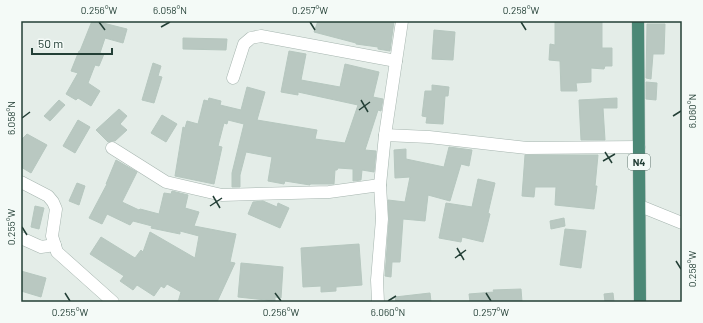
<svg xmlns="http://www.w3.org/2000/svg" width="703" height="323" font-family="Barlow,sans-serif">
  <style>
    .building { fill: #b9c8c1; stroke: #b6c7bf }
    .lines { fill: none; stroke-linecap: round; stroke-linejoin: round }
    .minor-casing { stroke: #a6b5af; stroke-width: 13 }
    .trunk-casing { stroke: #c1c9c7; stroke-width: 13 }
    .minor { stroke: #fff; stroke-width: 12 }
    .trunk { stroke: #4b8876; stroke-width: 12 }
    .ticks { fill: none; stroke: #233f36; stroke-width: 1.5 }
    .labels { text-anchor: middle; stroke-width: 3.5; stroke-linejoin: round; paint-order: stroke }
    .shield { fill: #f4faf7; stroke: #627770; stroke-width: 1 }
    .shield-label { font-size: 10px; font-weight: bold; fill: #233f36 }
    .neatline { fill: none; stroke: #233f36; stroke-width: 1.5 }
    .ticks-label { font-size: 10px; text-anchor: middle; fill: #233f36 }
  </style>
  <rect width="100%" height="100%" fill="#e4ede8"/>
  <g class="building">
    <polygon points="92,21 104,21 103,23 127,29 123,43 105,38 100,53 104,54 99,66 95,65 88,83 100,91 91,106 78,98 76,100 66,94 78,73 71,71 79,51 80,51"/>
    <polygon points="318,21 394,21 390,51 378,49 378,47 356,44 356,43 314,32"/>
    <polygon points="555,21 602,21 602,48 612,48 612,66 605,66 604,69 591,68 591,82 576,83 577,91 561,91 560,61 549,60 550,44 555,45"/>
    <polygon points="647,24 665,24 664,54 653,54 651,79 646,78"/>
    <polygon points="434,30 455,32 453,60 432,59"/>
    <polygon points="183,38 227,39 226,50 183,49"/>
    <polygon points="289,51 306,54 301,80 340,87 345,64 379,72 373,97 383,99 381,111 378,110 365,150 376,151 374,172 362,170 361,180 353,181 353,169 338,168 337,170 335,170 334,184 310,184 310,185 285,181 284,184 268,181 272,157 246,152 240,175 240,187 232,187 232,173 244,124 228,120 227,124 224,123 218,146 222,147 214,184 175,176 183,127 185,128 187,121 198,124 204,100 208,101 209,98 221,101 220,105 241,110 247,87 265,92 257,120 317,130 315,139 345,143 358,105 298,92 298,95 281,92"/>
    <polygon points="153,63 161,66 158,76 162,77 154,103 142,100"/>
    <polygon points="646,82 657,83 656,100 646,99"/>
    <polygon points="432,85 449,87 448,96 445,96 443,124 426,123 427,117 422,116 425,91 432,91"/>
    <polygon points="617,98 617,108 603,108 605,140 581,140 579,100"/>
    <polygon points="59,100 65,105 50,121 44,116"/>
    <polygon points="119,109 127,116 120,124 127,130 115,141 112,141 108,142 96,130"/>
    <polygon points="162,115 177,124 166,142 151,133"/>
    <polygon points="78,120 90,127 75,153 63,146"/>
    <polygon points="27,134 47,145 31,173 21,167 21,140"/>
    <polygon points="449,147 472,150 469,166 461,164 450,201 428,195 425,221 403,219 400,262 392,262 391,277 385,276 389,220 388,200 405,202 410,177 395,178 394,150 406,149 406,159 444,167"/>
    <polygon points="525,155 598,155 595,186 597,186 594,209 555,205 556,187 535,187 534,197 522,196"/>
    <polygon points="116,160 137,172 122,202 139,210 140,209 159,214 164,193 171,194 172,191 188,195 185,208 199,212 194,226 236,234 230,262 235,263 217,302 178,302 181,292 167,284 164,288 161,286 154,296 137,285 133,290 120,281 124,276 90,254 101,237 135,258 141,250 143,252 150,232 195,258 199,236 180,231 180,234 151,228 152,226 133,221 130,225 107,214 102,224 89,218 107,184 106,184"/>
    <polygon points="478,179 495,183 488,213 490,214 483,242 462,237 461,242 439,238 446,203 472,207"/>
    <polygon points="77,183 85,186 79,205 69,201"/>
    <polygon points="263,201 277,207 278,203 289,208 280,228 248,214 253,202"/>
    <polygon points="35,206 44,208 39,229 31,227"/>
    <polygon points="564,218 565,226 551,229 550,221"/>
    <polygon points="565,229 586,231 581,268 560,265"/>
    <polygon points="359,244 362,285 336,287 336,291 321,292 321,286 303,287 301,248"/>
    <polygon points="241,263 283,267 281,298 275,297 275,301 238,297"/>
    <polygon points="21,271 46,278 41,297 21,291"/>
    <polygon points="521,289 522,302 470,302 469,294 494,292 493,290"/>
    <polygon points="430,293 431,302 396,302 395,297"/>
    <polygon points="613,293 614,302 605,302 604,294"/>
  </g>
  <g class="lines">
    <g class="minor-casing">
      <g id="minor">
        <polyline points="233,78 244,44 251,38 261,36 396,61"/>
        <polyline points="385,135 429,137 527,148 639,147"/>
        <polyline points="112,148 166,182 222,195 329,192 380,185"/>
        <polyline points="21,182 48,196 53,202 56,209 52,236 57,252 113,302"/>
        <polyline points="640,206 682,223"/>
        <polyline points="21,238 41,247 55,245"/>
        <polyline points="378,302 377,280 382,219 380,185 385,135 402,21"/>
      </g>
    </g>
    <g class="trunk-casing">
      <polyline id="trunk" points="638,21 640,302"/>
    </g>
    <use href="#minor" class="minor"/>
    <use href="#trunk" class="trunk"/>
  </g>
  <path class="ticks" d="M 99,22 L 105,30M 310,22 L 315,30M 521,22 L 526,30M 161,27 L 170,22M 361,100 L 368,112M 359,110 L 370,102M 673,116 L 681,111M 22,118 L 30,112M 605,152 L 612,163M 603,161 L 615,154M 213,196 L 220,208M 210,206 L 222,198M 22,227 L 27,235M 457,248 L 464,260M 455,258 L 466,250M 676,261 L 681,269M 65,293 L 70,301M 275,293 L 281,301M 486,293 L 491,301M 388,301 L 396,296"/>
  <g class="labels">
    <rect class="shield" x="628" y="154" width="22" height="16" rx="3"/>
    <g class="shield-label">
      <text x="639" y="166">N4</text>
    </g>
  </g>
  <rect width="703" height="323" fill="none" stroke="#f4faf7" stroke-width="44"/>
  <path d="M32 48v6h80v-6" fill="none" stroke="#233f36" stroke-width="2"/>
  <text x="38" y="48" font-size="12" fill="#233f36" stroke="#f4faf7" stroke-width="3" paint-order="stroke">50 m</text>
  <rect x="22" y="22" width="659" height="279" class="neatline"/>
  <g class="ticks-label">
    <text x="99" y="14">0.256°W</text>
    <text x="170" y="14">6.058°N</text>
    <text x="310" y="14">0.257°W</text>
    <text x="521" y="14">0.258°W</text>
    <text transform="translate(692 111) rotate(-90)" y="4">6.060°N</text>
    <text transform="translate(11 118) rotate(-90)" y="4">6.058°N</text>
    <text transform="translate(11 227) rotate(-90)" y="4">0.255°W</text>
    <text transform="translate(692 269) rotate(-90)" y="4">0.258°W</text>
    <text x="70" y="316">0.255°W</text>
    <text x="281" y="316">0.256°W</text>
    <text x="388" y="316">6.060°N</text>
    <text x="491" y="316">0.257°W</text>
  </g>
</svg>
